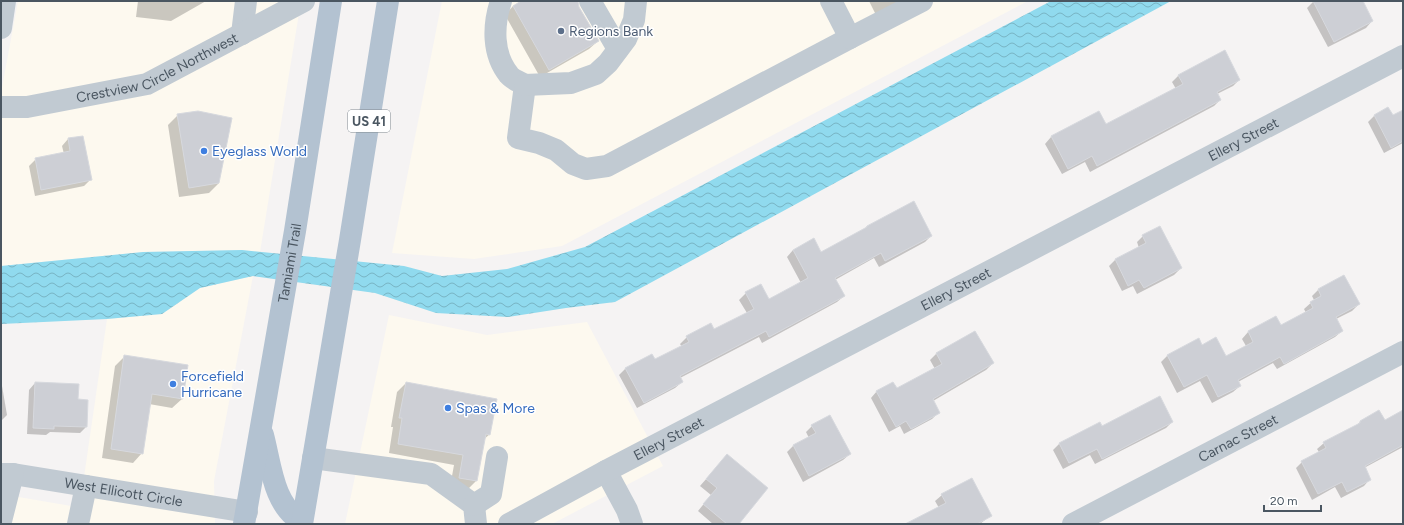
<svg xmlns="http://www.w3.org/2000/svg" width="1404" height="525" font-family="Figtree,sans-serif">
  <style>
    .commercial { fill: #fdf9ef }
    .water { fill: url(#water-waves) }
    .shadow { fill: #0003 }
    .building { fill: #cdcfd5; stroke: #d7d9de }
    .lines { fill: none; stroke-linecap: round; stroke-linejoin: round }
    .minor { stroke: #c1cad2; stroke-width: 22 }
    .major { stroke: #b3c2d1; stroke-width: 22 }
    .service-dot { fill: #5c6f8a; stroke: #fff; stroke-width: 1.5 }
    .shop-dot { fill: #3f7fe0; stroke: #fff; stroke-width: 1.5 }
    .labels { text-anchor: middle; stroke-width: 3; stroke-linejoin: round; paint-order: stroke }
    .shield { fill: #fff; stroke: #808990; stroke-width: 1 }
    .shield-label { font-size: 13px; font-weight: bold; fill: #4a5661 }
    .service-label { font-size: 14px; fill: #4e5e75; stroke: #fff; text-anchor: start }
    .street-label { font-size: 14px; fill: #4a5661; stroke: #fff }
    .shop-label { font-size: 14px; fill: #366cbe; stroke: #fff; text-anchor: start }
  </style>
  <defs>
    <pattern id="water-waves" width="16" height="10" patternUnits="userSpaceOnUse"><rect width="16" height="10" fill="#90daee"/><path d="M0 5q4-4 8 0t8 0" fill="none" stroke="#78b4c4"/></pattern>
  </defs>
  <rect width="100%" height="100%" fill="#f5f3f3"/>
  <g class="commercial">
    <polygon points="18,1 301,1 260,252 242,250 143,252 1,266 1,93"/>
    <polygon points="442,1 1028,1 562,246 474,259 392,253"/>
    <polygon points="253,276 214,481 215,524 1,524 1,494 77,507 84,477 107,319 162,314 200,288"/>
    <polygon points="389,315 487,335 587,322 663,466 552,524 345,524"/>
  </g>
  <polygon class="water" points="1051,1 1171,1 615,302 566,308 508,317 436,313 375,293 253,276 200,288 162,314 107,319 1,324 1,266 143,252 242,250 404,266 442,276 507,269 585,247"/>
  <g class="shadow">
    <polygon points="138,1 206,1 171,21 136,17"/>
    <polygon points="523,1 577,1 578,8 598,41 589,49 540,77 505,15 513,6"/>
    <polygon points="869,1 902,1 876,15"/>
    <polygon points="1314,1 1361,1 1372,21 1366,28 1328,47 1307,8"/>
    <polygon points="1224,51 1239,80 1233,86 1217,94 1220,100 1214,106 1090,172 1085,162 1062,174 1045,144 1051,137 1099,112 1106,125 1176,89 1172,82 1178,76"/>
    <polygon points="1388,109 1392,116 1403,111 1403,143 1384,153 1368,122 1374,116"/>
    <polygon points="178,115 219,183 209,193 179,197 168,125"/>
    <polygon points="68,139 91,179 84,186 35,196 29,166 36,159 64,154 62,146"/>
    <polygon points="867,226 931,236 925,242 879,267 874,258 835,280 844,296 837,302 762,343 759,337 680,378 682,382 675,388 637,408 619,375 625,369 655,361 682,347 680,344 687,337 714,331 747,313 739,300 746,293 768,300 801,283 787,257 793,250 820,253 864,230"/>
    <polygon points="1143,236 1181,268 1174,275 1137,294 1133,286 1122,291 1109,266 1115,260 1139,248 1137,242"/>
    <polygon points="1344,277 1359,304 1352,311 1336,319 1342,331 1335,337 1277,369 1273,363 1238,382 1240,386 1233,392 1212,403 1200,381 1177,393 1161,362 1167,356 1199,340 1202,346 1225,357 1246,346 1242,339 1248,332 1275,318 1280,326 1306,313 1304,309 1314,300 1312,296 1318,290"/>
    <polygon points="974,332 993,363 986,370 933,401 939,412 932,419 904,434 900,426 889,432 871,398 877,391 896,390 935,369 930,360 936,354"/>
    <polygon points="125,356 182,399 172,408 149,404 142,453 133,463 102,458 115,366"/>
    <polygon points="1,380 7,415 1,421"/>
    <polygon points="35,383 77,400 87,401 86,427 80,433 50,432 46,435 27,434 29,390"/>
    <polygon points="406,383 490,434 483,440 476,481 467,490 450,487 454,465 389,453 393,427 391,427 397,392"/>
    <polygon points="1403,411 1403,447 1364,468 1370,479 1364,486 1341,498 1335,487 1312,500 1296,468 1302,462 1319,452 1317,449 1324,443 1356,426 1360,422 1384,422"/>
    <polygon points="1172,422 1166,428 1095,464 1090,455 1063,469 1053,450 1059,444 1102,427"/>
    <polygon points="812,426 850,454 843,460 803,482 787,452 793,446 809,438 806,432"/>
    <polygon points="727,455 738,524 713,524 698,511 711,495 700,486"/>
    <polygon points="942,495 991,515 980,524 906,524 939,508 935,501"/>
  </g>
  <g class="building">
    <polygon points="521,1 578,1 579,7 599,41 549,70 513,6"/>
    <polygon points="1313,1 1363,1 1373,21 1334,42"/>
    <polygon points="1225,50 1240,80 1217,92 1221,100 1097,166 1092,156 1068,169 1051,136 1099,111 1106,124 1183,84 1178,75"/>
    <polygon points="1388,107 1393,115 1403,110 1403,141 1391,148 1374,115"/>
    <polygon points="198,111 232,118 219,183 189,188 177,114"/>
    <polygon points="83,136 92,180 41,190 35,158 70,151 68,138"/>
    <polygon points="914,201 932,236 885,261 881,253 835,278 845,296 769,337 766,331 680,376 683,382 644,403 625,368 652,354 655,359 689,342 686,336 711,323 714,329 754,309 745,292 761,284 769,299 808,278 793,250 814,238 821,252 867,227 867,226"/>
    <polygon points="1160,226 1182,268 1144,288 1139,280 1128,286 1115,259 1146,243 1142,235"/>
    <polygon points="1344,275 1360,304 1336,317 1343,331 1284,364 1280,357 1238,380 1241,386 1218,397 1207,375 1184,387 1167,355 1199,338 1202,345 1216,337 1226,356 1253,342 1248,331 1276,316 1281,325 1313,308 1310,302 1321,296 1318,289"/>
    <polygon points="975,331 994,363 933,399 940,413 911,429 906,421 896,427 876,391 893,382 897,388 942,364 936,353"/>
    <polygon points="124,355 188,365 183,399 152,394 143,454 111,449"/>
    <polygon points="35,382 79,384 78,399 88,400 87,427 54,426 54,429 33,428"/>
    <polygon points="406,382 497,399 490,435 486,434 477,481 459,478 463,455 398,444 402,418 399,418"/>
    <polygon points="1160,396 1173,422 1102,459 1097,449 1069,463 1059,443 1100,422 1102,426"/>
    <polygon points="1379,410 1385,420 1403,410 1403,445 1365,466 1371,480 1347,492 1342,482 1318,494 1301,461 1326,448 1323,442 1360,423 1360,421"/>
    <polygon points="830,415 851,454 809,476 793,445 816,433 811,425"/>
    <polygon points="727,454 768,488 739,524 727,524 703,504 717,488 706,479"/>
    <polygon points="972,478 992,516 977,524 905,524 946,503 941,494"/>
  </g>
  <g class="lines">
    <g class="minor">
      <path d="M 501,1 C 493,25 492,54 509,75 C 512,79 520,82 525,85 L 518,138 L 539,143 L 556,150 L 573,164 L 586,169 L 607,166 L 850,38"/>
      <polyline points="590,1 618,49"/>
      <polyline points="831,1 850,38 922,1"/>
      <polyline points="1,28 5,1"/>
      <polyline points="242,34 246,1"/>
      <polyline points="525,85 571,83 596,74 608,63 626,39 634,20 636,1"/>
      <path id="s1" d="M 1,107 L 27,107 L 147,84 L 304,1"/>
      <polyline points="313,458 431,474 474,505 476,524"/>
      <polyline points="606,471 627,510 632,524"/>
      <path id="s2" d="M 1,474 L 13,474 L 247,512"/>
      <polyline points="474,505 491,494 497,457"/>
      <polyline points="1,521 13,474"/>
      <polyline points="78,524 86,486"/>
      <path id="s3" d="M 509,524 L 606,471 L 1403,56"/>
      <path id="s4" d="M 1073,524 L 1403,352"/>
    </g>
    <g class="major">
      <path d="M 263,435 C 271,465 273,505 302,522"/>
      <path id="s5" d="M 244,524 L 295,231 L 331,1"/>
      <polyline points="302,524 350,240 388,1"/>
    </g>
  </g>
  <circle class="service-dot" cx="561" cy="31" r="4"/>
  <g class="shop-dot">
    <circle cx="204" cy="151" r="4"/>
    <circle cx="173" cy="384" r="4"/>
    <circle cx="448" cy="408" r="4"/>
  </g>
  <g class="labels">
    <rect class="shield" x="348" y="110" width="42" height="22" rx="3"/>
    <g class="shield-label">
      <text x="369" y="126">US 41</text>
    </g>
    <g class="service-label">
      <text x="569" y="36">Regions Bank</text>
    </g>
    <g class="street-label">
      <text dy="5" stroke="none"><textPath href="#s1" startOffset="163">Crestview Circle Northwest</textPath></text>
      <text dy="5" stroke="none"><textPath href="#s3" startOffset="829">Ellery Street</textPath></text>
      <text dy="5" stroke="none"><textPath href="#s5" startOffset="265">Tamiami Trail</textPath></text>
      <text dy="5" stroke="none"><textPath href="#s3" startOffset="505">Ellery Street</textPath></text>
      <text dy="5" stroke="none"><textPath href="#s4" startOffset="186">Carnac Street</textPath></text>
      <text dy="5" stroke="none"><textPath href="#s3" startOffset="181">Ellery Street</textPath></text>
      <text dy="5" stroke="none"><textPath href="#s2" startOffset="124">West Ellicott Circle</textPath></text>
    </g>
    <g class="shop-label">
      <text x="212" y="156">Eyeglass World</text>
      <text x="181" y="381">Forcefield<tspan x="181" dy="16">Hurricane</tspan></text>
      <text x="456" y="413">Spas &amp; More</text>
    </g>
  </g>
  <rect width="1404" height="525" fill="none" stroke="#4a5661" stroke-width="4"/>
  <path d="M1264 505v6h57v-6" fill="none" stroke="#4a5661" stroke-width="2"/>
  <text x="1270" y="505" font-size="12" fill="#4a5661" stroke="#ffffff" stroke-width="3" paint-order="stroke">20 m</text>
</svg>
